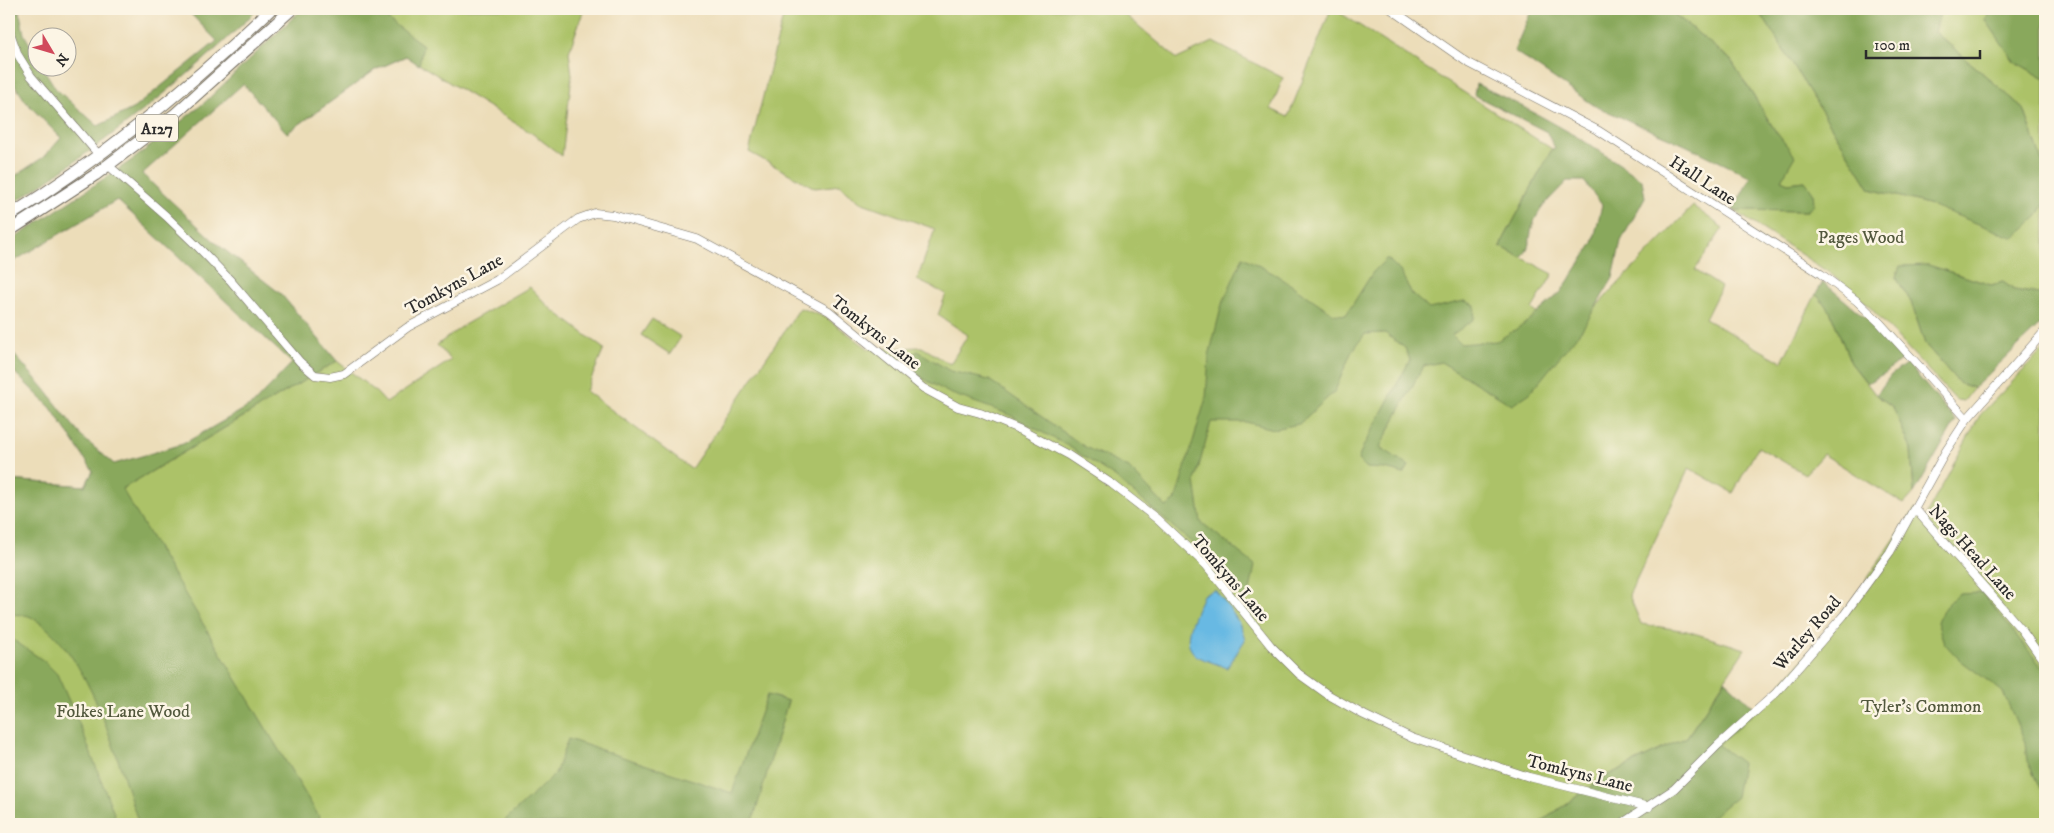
<svg xmlns="http://www.w3.org/2000/svg" width="2054" height="833" font-family="'IM FELL DW Pica',serif">
  <style>
    .green { fill: #acc267; stroke: #6c7649; fill-rule: evenodd }
    .forest { fill: #89a85c; stroke: #5a6a44 }
    .water { fill: #67b9e3; stroke: #497287 }
    .lines { fill: none; stroke-linecap: round; stroke-linejoin: round }
    .minor-casing { stroke: #6f695d; stroke-width: 9 }
    .highway-casing { stroke: #6f695d; stroke-width: 13 }
    .minor { stroke: #fff; stroke-width: 8 }
    .highway { stroke: #fff; stroke-width: 11 }
    .labels { text-anchor: middle; stroke-width: 5; stroke-linejoin: round; paint-order: stroke }
    .shield { fill: #fcf5e5; stroke: #6a6863; stroke-width: 1 }
    .shield-label { font-size: 16px; font-weight: bold; fill: #2b2b2b }
    .street-label { font-size: 18px; fill: #2b2b2b; stroke: #fcf5e5 }
    .park-label { font-size: 18px; fill: #52583d; stroke: #fcf5e5 }
  </style>
  <rect width="100%" height="100%" fill="#fcf5e5"/>
  <filter id="ink" filterUnits="userSpaceOnUse"><feTurbulence type="fractalNoise" baseFrequency=".02" numOctaves="2"/><feDisplacementMap in="SourceGraphic" scale="10" xChannelSelector="R" yChannelSelector="G"/><feConvolveMatrix kernelMatrix="1 2 1 2 8 2 1 2 1" color-interpolation-filters="sRGB"/></filter>
  <filter id="wash" filterUnits="userSpaceOnUse"><feTurbulence type="fractalNoise" baseFrequency=".0096" numOctaves="4" result="noise"/><feDisplacementMap in="SourceGraphic" scale="20" xChannelSelector="R" yChannelSelector="G"/><feGaussianBlur stdDeviation="1.12" result="paint"/><feColorMatrix in="noise" values="0 0 0 0 0 0 0 0 0 0 0 0 0 0 0 0 0 1.4 0 .05"/><feComposite in="paint" operator="in"/></filter>
  <g filter="url(#wash)">
    <rect width="100%" height="100%" fill="#ecddb9"/>
    <g class="green">
      <polygon points="322,9 584,9 569,52 572,75 562,156 533,134 406,56 375,70 287,133"/>
      <path d="M 785,9 L 1119,9 L 1177,59 L 1213,42 L 1283,78 L 1271,109 L 1288,117 L 1331,9 L 1334,9 L 1552,149 L 1500,246 L 1553,274 L 1532,309 L 1566,338 L 1693,206 L 1723,228 L 1695,270 L 1721,287 L 1705,319 L 1782,362 L 1816,294 L 1830,311 L 1851,363 L 1876,395 L 1893,407 L 1911,449 L 1914,493 L 1904,504 L 1823,454 L 1805,474 L 1758,447 L 1733,493 L 1689,468 L 1629,595 L 1641,624 L 1687,631 L 1745,649 L 1687,737 L 1604,777 L 1538,824 L 9,824 L 9,480 L 122,489 L 337,361 L 375,391 L 386,403 L 451,360 L 437,345 L 464,325 L 530,287 L 549,307 L 604,349 L 586,391 L 691,469 L 800,308 L 825,317 L 869,349 L 922,347 L 950,364 L 968,335 L 938,315 L 946,294 L 917,280 L 935,229 L 860,202 L 840,185 L 815,188 L 749,152 ZM 767,695 L 788,701 L 756,803 Z"/>
      <polygon points="1668,9 1758,9 1870,189 1928,204 2037,217 2045,203 2045,295 2014,290 2003,282 1991,285 1928,265 1900,267 1896,277 1911,302 1925,344 1959,383 1974,388 1964,401 1956,400 1866,303 1831,274 1733,210 1807,211 1805,181 1788,183 1781,180 1794,156 1776,132 1731,60"/>
      <polygon points="1941,9 1993,9 1986,19 2014,61 2045,79 2045,170 2024,109 1935,32"/>
      <polygon points="652,319 681,337 670,354 641,335"/>
      <polygon points="2045,348 2045,824 1618,824 1757,710 1839,620 1915,509 1924,519 1980,415"/>
    </g>
    <g class="forest">
      <path d="M 9,9 L 19,9 L 24,34 L 37,57 L 38,68 L 43,68 L 56,89 L 98,126 L 134,108 L 217,41 L 186,9 L 258,9 C 184,83 97,149 9,206 L 9,180 L 45,156 L 61,138 L 26,102 L 9,76 Z"/>
      <path d="M 302,9 L 374,9 L 423,45 L 419,65 L 406,56 L 375,70 L 287,133 L 243,84 L 142,174 L 216,243 L 281,294 L 337,361 L 122,489 L 321,820 L 332,824 L 139,824 C 117,761 92,652 31,617 C 26,614 15,615 9,614 L 9,480 L 85,486 L 93,471 L 51,408 L 9,367 L 9,349 L 44,388 L 82,437 L 114,464 L 183,444 L 253,404 L 292,363 L 117,200 L 9,264 L 9,242 L 135,158 L 204,103 Z"/>
      <polygon points="1532,9 1668,9 1731,60 1776,132 1795,156 1781,180 1788,183 1805,181 1813,192 1814,204 1807,211 1733,210 1751,177 1683,144 1595,106 1514,51"/>
      <polygon points="1758,9 1941,9 1935,32 2024,109 2045,170 2045,203 2037,217 2014,238 1928,204 1870,189"/>
      <polygon points="1993,9 2045,9 2045,79 2014,61 1985,19"/>
      <path d="M 1476,84 C 1535,111 1590,142 1642,180 L 1645,197 L 1621,241 L 1613,278 L 1583,328 L 1530,393 L 1512,405 L 1441,362 L 1423,366 L 1380,447 L 1409,466 L 1404,474 L 1385,469 L 1367,468 L 1358,460 L 1363,447 L 1410,360 L 1405,348 L 1385,333 L 1365,334 L 1351,353 L 1335,391 L 1299,424 L 1274,429 L 1246,422 L 1211,422 L 1195,481 L 1201,522 L 1255,565 L 1249,596 L 1240,598 L 1212,560 L 1115,477 L 1068,446 L 1008,414 L 949,393 L 910,371 L 907,356 L 918,351 L 950,371 L 989,380 L 1085,447 L 1129,468 L 1166,507 L 1175,501 L 1206,398 L 1209,356 L 1222,304 L 1243,257 L 1278,276 L 1334,314 L 1346,315 L 1373,272 L 1387,258 L 1400,271 L 1412,294 L 1429,309 L 1464,301 L 1475,305 L 1474,319 L 1452,335 L 1461,344 L 1497,341 L 1526,323 L 1561,292 L 1593,243 L 1602,205 L 1584,181 L 1567,181 C 1557,192 1545,202 1538,214 C 1527,231 1534,242 1522,258 L 1500,246 L 1552,149 L 1555,148 L 1547,132 L 1474,95 Z"/>
      <polygon points="1928,265 1991,285 2003,282 2014,290 2045,295 2045,320 1974,388 1959,383 1925,344 1911,302 1896,277 1900,266"/>
      <polygon points="1823,282 1874,325 1904,357 1885,373 1867,383 1851,363 1830,311 1816,294"/>
      <polygon points="1907,363 1956,421 1914,493 1911,449 1893,407 1876,395 1891,375"/>
      <polygon points="1982,593 2045,671 2045,789 2040,788 2027,761 2025,742 2003,692 1960,660 1944,643 1937,622 1945,607 1958,594"/>
      <polygon points="9,637 44,661 57,674 81,728 118,824 9,824"/>
      <polygon points="1725,680 1757,710 1718,745 1742,763 1736,797 1703,824 1538,824 1604,777 1687,737"/>
      <polygon points="767,695 788,701 752,824 501,824 555,774 568,739 732,793"/>
    </g>
    <path class="water" d="M 1215,590 C 1227,606 1241,620 1245,640 L 1227,668 C 1218,664 1206,661 1197,656 C 1177,642 1197,612 1203,595 Z"/>
  </g>
  <g filter="url(#ink)">
    <g class="lines">
      <g class="minor-casing">
        <g id="minor">
          <polyline points="1391,9 1467,62 1599,131 1821,274 1857,301 1880,323 1967,419"/>
          <polyline points="9,30 18,55 31,76 99,155"/>
          <polyline points="109,166 166,216 199,248 230,280 300,362 315,375 330,377 344,374 408,327 497,280 578,219 595,213 613,215 697,239 829,311 923,388 958,407 980,413 1021,430 1068,455 1112,484 1157,519 1206,565 1271,646 1299,674 1327,694 1364,715 1412,738 1529,777 1649,807"/>
          <polyline points="1915,509 2021,629 2045,663"/>
          <polyline points="1621,824 1674,789 1718,745 1776,693 1844,615 1890,552 1946,451 1967,419 2045,331"/>
        </g>
      </g>
      <g class="highway-casing">
        <g id="highway">
          <path d="M 9,216 C 104,157 191,86 271,9"/>
          <polyline points="9,231 95,175 174,115 292,9"/>
        </g>
      </g>
      <use href="#minor" class="minor"/>
      <use href="#highway" class="highway"/>
    </g>
  </g>
  <g class="labels">
    <rect class="shield" x="136" y="114.5" width="42" height="27" rx="4"/>
    <g class="shield-label">
      <text x="157" y="134">A127</text>
    </g>
    <g class="street-label">
      <text transform="translate(1703 180) rotate(33)" y="6">Hall Lane</text>
      <text transform="translate(454 284) rotate(-29)" y="6">Tomkyns Lane</text>
      <text transform="translate(876 332) rotate(38)" y="6">Tomkyns Lane</text>
      <text transform="translate(1973 552) rotate(48)" y="6">Nags Head Lane</text>
      <text transform="translate(1231 578) rotate(49)" y="6">Tomkyns Lane</text>
      <text transform="translate(1807 633) rotate(-49)" y="6">Warley Road</text>
      <text transform="translate(1580 773) rotate(14)" y="6">Tomkyns Lane</text>
    </g>
    <g class="park-label">
      <text x="1861" y="243">Pages Wood</text>
      <text x="1921" y="712">Tyler's Common</text>
      <text x="123" y="717">Folkes Lane Wood</text>
    </g>
  </g>
  <rect width="2054" height="833" fill="none" stroke="#fcf5e5" stroke-width="30"/>
  <g transform="translate(52 52) rotate(128)"><circle r="24" fill="#fcf5e5" stroke="#a8a49b"/>
  <path d="M0-4L9 19L0 12L-9 19Z" fill="#d1495b"/>
  <text y="-8" font-size="14" font-weight="bold" text-anchor="middle" fill="#2b2b2b">N</text>
  </g>
  <path d="M1866 50v8h114v-8" fill="none" stroke="#2b2b2b" stroke-width="2.5"/>
  <text x="1874" y="50" font-size="15" fill="#2b2b2b" stroke="#fcf5e5" stroke-width="4" paint-order="stroke">100 m</text>
</svg>
